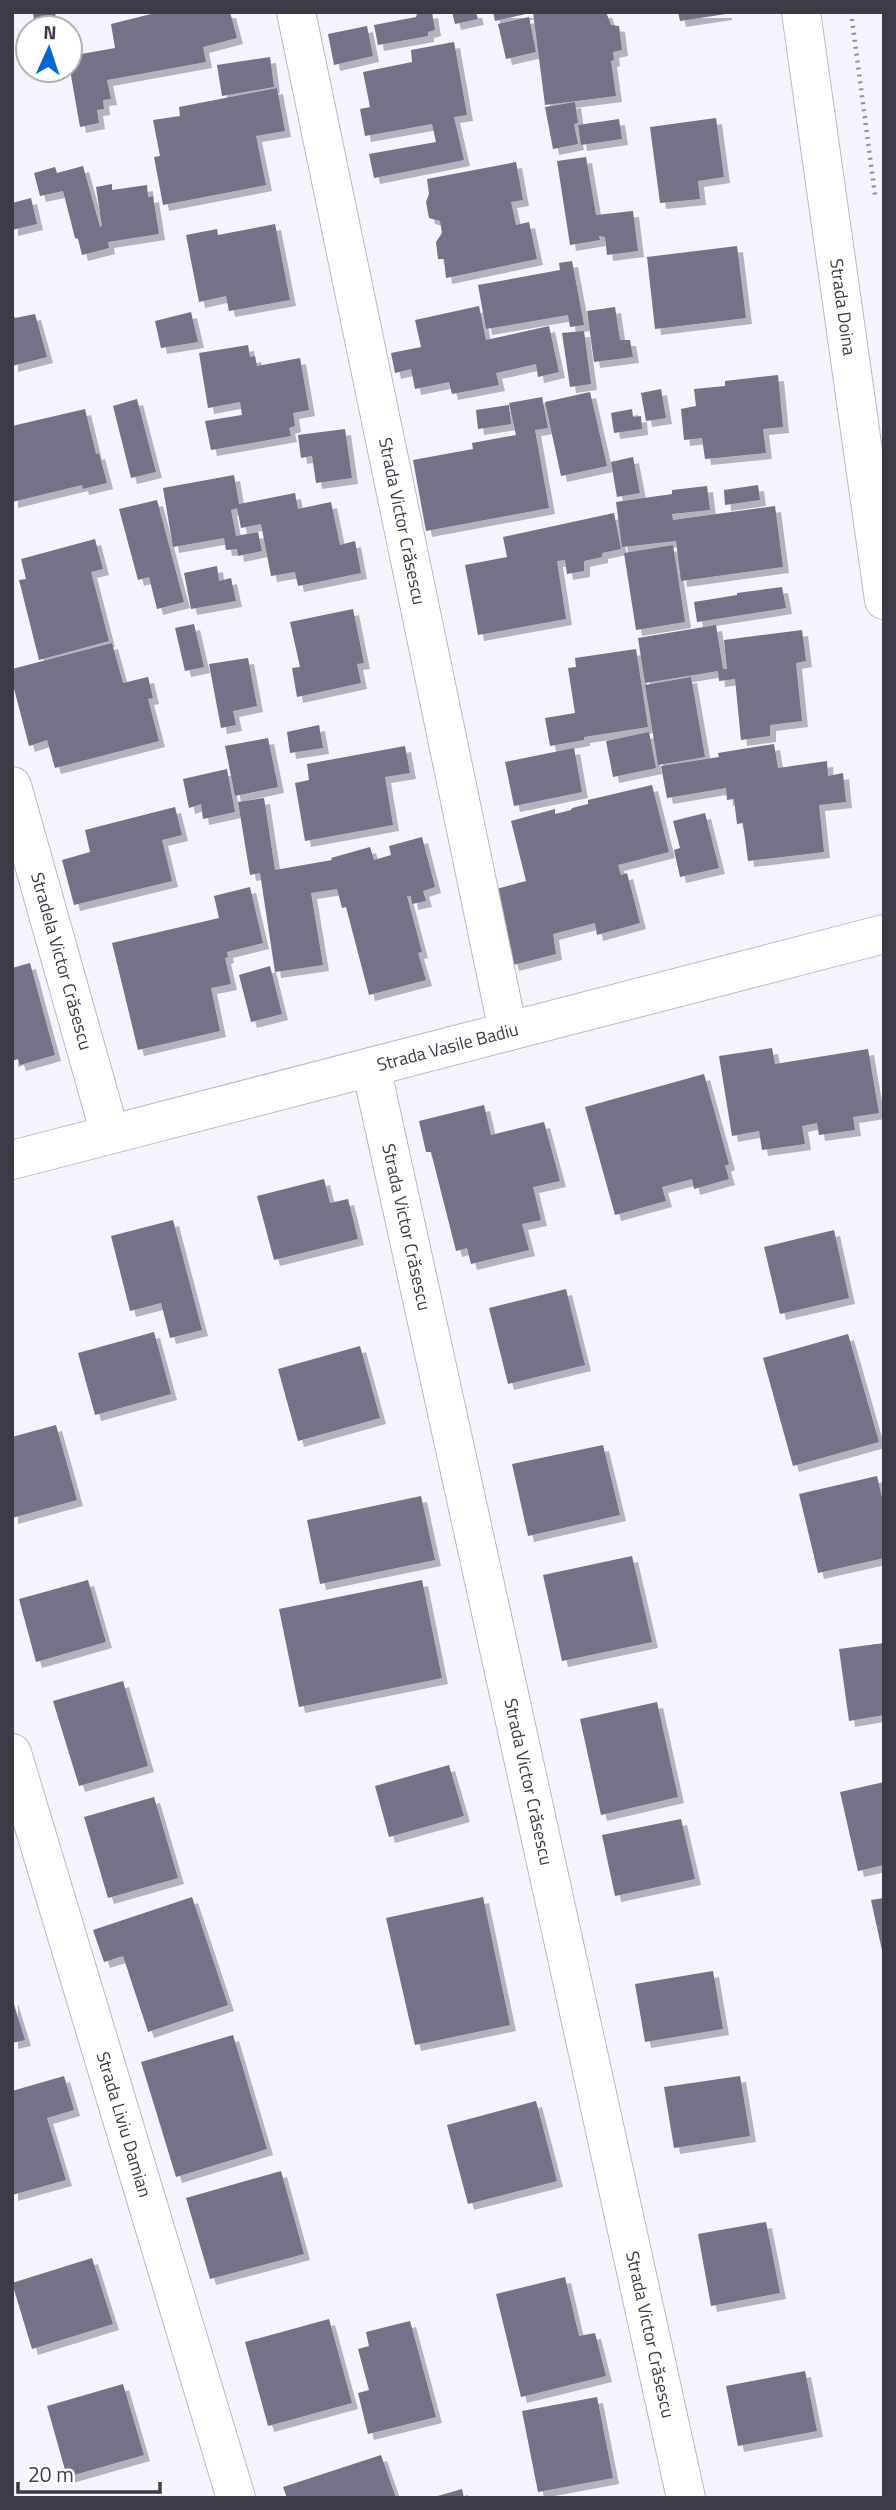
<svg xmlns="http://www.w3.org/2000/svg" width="896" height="2510" font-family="'Titillium Web',sans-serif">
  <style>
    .building { fill: #766f88; filter: url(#shadow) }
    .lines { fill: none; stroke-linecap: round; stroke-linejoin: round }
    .minor-casing { stroke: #bcb4cf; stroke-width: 40 }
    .major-casing { stroke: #bcb4cf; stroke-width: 40 }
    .path { stroke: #928f9b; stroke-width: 4.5; stroke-dasharray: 2 5; stroke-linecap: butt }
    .minor { stroke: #fff; stroke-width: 38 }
    .major { stroke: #fff; stroke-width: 38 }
    .labels { text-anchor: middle; stroke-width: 7; stroke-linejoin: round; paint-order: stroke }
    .street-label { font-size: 18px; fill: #3d3a45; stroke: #fff }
  </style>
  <defs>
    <filter id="shadow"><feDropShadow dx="6" dy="6" stdDeviation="0" flood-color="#0004"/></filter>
  </defs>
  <rect width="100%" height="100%" fill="#f6f3ff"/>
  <g class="building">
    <polygon points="33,12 55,12 56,19 34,21"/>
    <polygon points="159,12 230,12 237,38 203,47 206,62 107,80 111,99 103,100 104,109 97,110 99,123 80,127 70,70 70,56 115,48 111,24"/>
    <polygon points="432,12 435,30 428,32 428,36 378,45 374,25 416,17 417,14"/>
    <polygon points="452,12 476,12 478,19 455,24"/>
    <polygon points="493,12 530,12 530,13 495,21"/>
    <polygon points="533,12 606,12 611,25 619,26 622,50 613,52 614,60 611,61 616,96 545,105"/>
    <polygon points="678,12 726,12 726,14 680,21"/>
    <polygon points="529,17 536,52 506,59 498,24"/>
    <polygon points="367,26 373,56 334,65 328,34"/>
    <polygon points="454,42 467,115 454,117 464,160 374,178 369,154 436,142 432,124 365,136 360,109 370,107 363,72 412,62 411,50"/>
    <polygon points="270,57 274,87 222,96 217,65"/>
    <polygon points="277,88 285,131 256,136 266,185 163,205 154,157 160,156 153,120 180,116 179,107"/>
    <polygon points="575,102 578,123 574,124 578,144 553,149 545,107"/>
    <polygon points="716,118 724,177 698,181 700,199 660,203 650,127"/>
    <polygon points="619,119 622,139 581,145 578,125"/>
    <polygon points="586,157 596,215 633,211 638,251 607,255 605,237 599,236 600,240 570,245 557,161"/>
    <polygon points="516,162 523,200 511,202 516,225 529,222 537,259 446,278 444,259 438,259 436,242 442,233 440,221 429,218 426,202 429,194 427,179"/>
    <polygon points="83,166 100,227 102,226 96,187 112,184 112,190 147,185 148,197 153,196 159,234 108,242 109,248 82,255 78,239 75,238 63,191 40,196 34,173 55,167 57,173"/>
    <polygon points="31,198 37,224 12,230 12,203"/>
    <polygon points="275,224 290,300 229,311 226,296 199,302 186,235 217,229 218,235"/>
    <polygon points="737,246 746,318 655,329 647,257"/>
    <polygon points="572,261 584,325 570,327 568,315 486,329 478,285 560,270 559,263"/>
    <polygon points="479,306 486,340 549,326 559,372 538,377 536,364 496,373 499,385 452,394 449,382 415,389 411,369 395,373 391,353 421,347 415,320"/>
    <polygon points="615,307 620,340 630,340 633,357 594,362 587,311"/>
    <polygon points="12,312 15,318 35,314 47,357 12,366"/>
    <polygon points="191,312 198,342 161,348 155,321"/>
    <polygon points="584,331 591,384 570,387 562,333"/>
    <polygon points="248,345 250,357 255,356 257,366 300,358 309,410 293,413 295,426 289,428 291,436 211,450 205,421 242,415 240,402 208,408 199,353"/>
    <polygon points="778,375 783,427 763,429 766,453 705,459 702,438 684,440 681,409 696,406 694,389 725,386 725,381"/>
    <polygon points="661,389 666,418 646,421 641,393"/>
    <polygon points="590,392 607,466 561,476 545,402"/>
    <polygon points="542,397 548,428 535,430 549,508 426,531 413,460 473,449 472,443 516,435 509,403"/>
    <polygon points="137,399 156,472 131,478 113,406"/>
    <polygon points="509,405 511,424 478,429 476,410"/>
    <polygon points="85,409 96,454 99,453 107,483 83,489 82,485 12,502 12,426"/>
    <polygon points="632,409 633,417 641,416 642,429 614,433 611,413"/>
    <polygon points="345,429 352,478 316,483 312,456 301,458 298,435"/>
    <polygon points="633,457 640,493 617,497 611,462"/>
    <polygon points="234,475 239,504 295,493 298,509 331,502 340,545 355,541 361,573 298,586 295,572 271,576 261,524 241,528 237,508 231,510 236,536 258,532 262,551 238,556 237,549 226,550 224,538 173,547 163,488"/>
    <polygon points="758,485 760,500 725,505 724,490"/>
    <polygon points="707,486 710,510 672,514 673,520 775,506 783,567 681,581 676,541 622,547 616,502 672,494 672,490"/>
    <polygon points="157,500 184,602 157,609 149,577 138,580 119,509"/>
    <polygon points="614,513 621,549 602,553 602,557 584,561 584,571 567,574 565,560 557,561 566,619 478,635 465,565 507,557 503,537"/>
    <polygon points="95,539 103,569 91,572 109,641 39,660 19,580 26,579 21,559"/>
    <polygon points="673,545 685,622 636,630 624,553"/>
    <polygon points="217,566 219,581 231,578 236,601 191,609 184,573"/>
    <polygon points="782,587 786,608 697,622 694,602 737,595 737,593"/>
    <polygon points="353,609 364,663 357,664 361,683 297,697 292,668 300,667 290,622"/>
    <polygon points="194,624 204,667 185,671 175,628"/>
    <polygon points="716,625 723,669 727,669 724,640 802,630 806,661 796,663 802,721 770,725 770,736 741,740 735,679 719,681 718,671 645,683 638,638"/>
    <polygon points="112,643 123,683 148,677 153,698 148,699 159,741 55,768 47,740 29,746 12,681 12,669"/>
    <polygon points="636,649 648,727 584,737 584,740 550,746 545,718 575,713 568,668 576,667 575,658"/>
    <polygon points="248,658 257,706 233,711 236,725 221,728 209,664"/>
    <polygon points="691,677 705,757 658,765 645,685"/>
    <polygon points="319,725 323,748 290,753 287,732"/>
    <polygon points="649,732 656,768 613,777 606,741"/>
    <polygon points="268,738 278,787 235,796 225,746"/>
    <polygon points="774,744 778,768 827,761 828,776 843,773 846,802 819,805 824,852 748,861 743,823 737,824 734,799 727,800 726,788 667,798 661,766 719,757 718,753"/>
    <polygon points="405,746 410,773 385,777 393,825 305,841 295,783 309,780 307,764"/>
    <polygon points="574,748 582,792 514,806 505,762"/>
    <polygon points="227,769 235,812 203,819 201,804 189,808 183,779"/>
    <polygon points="652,785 669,852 618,865 621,875 627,873 640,923 597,935 595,923 553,934 556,954 513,965 493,890 526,881 511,821 555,809 555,814 571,810 572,808 588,804 588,800"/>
    <polygon points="264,798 275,870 332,860 331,858 370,847 374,860 391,855 389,846 422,837 435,887 423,891 426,901 412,904 411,896 407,896 422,952 418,953 426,980 369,995 346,907 342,908 337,889 311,893 323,965 275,972 260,873 250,875 238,802"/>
    <polygon points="175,807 182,835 162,840 172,881 74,905 62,860 90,852 85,830"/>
    <polygon points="705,813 719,868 680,877 674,850 680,848 673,821"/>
    <polygon points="250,887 263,943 227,952 228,957 225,958 231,984 211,988 220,1031 138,1050 112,943 219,918 214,896"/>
    <polygon points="30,963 55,1055 20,1065 18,1059 12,1061 12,968"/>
    <polygon points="270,966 282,1014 251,1022 239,975"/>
    <polygon points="772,1048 775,1064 868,1049 879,1113 853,1117 855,1130 819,1135 817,1123 802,1126 805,1144 762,1150 759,1131 732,1136 719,1056"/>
    <polygon points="704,1074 729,1164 725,1166 729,1179 694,1189 692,1179 662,1187 666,1201 615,1215 585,1107"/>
    <polygon points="484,1105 491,1135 544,1122 560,1181 533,1187 541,1220 522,1224 529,1250 471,1264 467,1248 456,1251 431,1152 426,1152 419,1121"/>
    <polygon points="324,1179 330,1203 348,1199 358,1239 274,1260 257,1196"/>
    <polygon points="173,1220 202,1330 170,1338 161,1303 130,1311 111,1236"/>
    <polygon points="834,1230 849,1298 780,1314 764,1247"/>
    <polygon points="566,1289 585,1365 508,1384 489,1308"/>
    <polygon points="154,1332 171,1394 95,1415 78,1353"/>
    <polygon points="848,1334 879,1442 793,1466 763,1358"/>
    <polygon points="360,1346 380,1418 298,1441 278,1369"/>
    <polygon points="56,1425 77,1500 12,1518 12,1437"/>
    <polygon points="603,1445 620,1515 528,1536 512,1464"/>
    <polygon points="877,1476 884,1506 884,1558 818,1573 799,1494"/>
    <polygon points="421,1496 435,1560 320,1584 307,1520"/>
    <polygon points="632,1556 652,1642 562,1661 543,1575"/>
    <polygon points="88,1580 106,1642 36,1662 19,1599"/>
    <polygon points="422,1580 442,1678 299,1707 279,1609"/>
    <polygon points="884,1643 884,1715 849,1721 839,1649"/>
    <polygon points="123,1681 148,1766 79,1786 53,1701"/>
    <polygon points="657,1702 678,1797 601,1815 580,1719"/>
    <polygon points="449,1765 464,1816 389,1837 375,1786"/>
    <polygon points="884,1782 884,1865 858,1871 840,1792"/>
    <polygon points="154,1797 178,1878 108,1898 84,1817"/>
    <polygon points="681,1819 695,1879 615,1896 602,1835"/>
    <polygon points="192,1897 228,2005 148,2032 123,1956 104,1962 93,1930"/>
    <polygon points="483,1897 510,2025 415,2045 386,1918"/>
    <polygon points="884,1898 884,1955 883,1955 871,1900"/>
    <polygon points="713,1971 723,2029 645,2042 635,1984"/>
    <polygon points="12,1998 25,2040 12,2043"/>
    <polygon points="233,2035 267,2149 176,2177 141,2062"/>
    <polygon points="64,2076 74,2110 47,2118 66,2180 12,2195 12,2091"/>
    <polygon points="740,2076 750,2136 674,2148 664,2087"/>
    <polygon points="536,2101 557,2181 468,2204 447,2125"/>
    <polygon points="281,2171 304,2254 210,2279 186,2198"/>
    <polygon points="766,2222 780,2293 711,2306 698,2234"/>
    <polygon points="92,2258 113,2324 32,2349 12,2283"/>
    <polygon points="565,2277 579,2336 595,2333 606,2376 521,2397 496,2294"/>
    <polygon points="329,2319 352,2403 268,2426 245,2342"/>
    <polygon points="410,2321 436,2417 368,2434 358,2393 369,2390 358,2349 369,2346 366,2332"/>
    <polygon points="805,2371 817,2431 738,2446 726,2386"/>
    <polygon points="123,2384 144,2455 67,2477 47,2406"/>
    <polygon points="597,2397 613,2478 538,2492 522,2411"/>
    <polygon points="381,2455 396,2498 287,2498 283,2487"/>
    <polygon points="462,2489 464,2498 434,2498 434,2497"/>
  </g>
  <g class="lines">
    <g class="minor-casing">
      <g id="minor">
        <path id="s1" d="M 296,12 L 508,1031"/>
        <path id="s2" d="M 12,786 L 110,1134"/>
        <path id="s3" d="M 371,1067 L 686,2498"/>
        <path id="s4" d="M 12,1160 L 884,934"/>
        <path id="s5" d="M 12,1753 L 236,2498"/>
      </g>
    </g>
    <g class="major-casing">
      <g id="major">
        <path id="s6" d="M 801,12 L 884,600"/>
      </g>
    </g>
    <polyline class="path" points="851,12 875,195"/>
    <use href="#minor" class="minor"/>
    <use href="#major" class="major"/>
  </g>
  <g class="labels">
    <g class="street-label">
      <text dy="6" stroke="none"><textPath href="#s6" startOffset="298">Strada Doina</textPath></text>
      <text dy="6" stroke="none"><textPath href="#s1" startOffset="520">Strada Victor Crăsescu</textPath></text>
      <text dy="6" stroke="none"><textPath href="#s2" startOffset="182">Stradela Victor Crăsescu</textPath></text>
      <text dy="6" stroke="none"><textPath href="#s4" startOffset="450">Strada Vasile Badiu</textPath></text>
      <text dy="6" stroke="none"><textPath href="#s3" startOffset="164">Strada Victor Crăsescu</textPath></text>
      <text dy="6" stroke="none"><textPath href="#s3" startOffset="732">Strada Victor Crăsescu</textPath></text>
      <text dy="6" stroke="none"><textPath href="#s5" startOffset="388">Strada Liviu Damian</textPath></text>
      <text dy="6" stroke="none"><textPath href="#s3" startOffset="1298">Strada Victor Crăsescu</textPath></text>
    </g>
  </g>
  <rect width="896" height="2510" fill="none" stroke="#3d3a45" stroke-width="28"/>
  <g transform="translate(49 49) rotate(3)"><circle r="33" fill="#ffffff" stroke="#b1b0b5" stroke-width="2"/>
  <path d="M0-5L12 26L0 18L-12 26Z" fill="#0068d0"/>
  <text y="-10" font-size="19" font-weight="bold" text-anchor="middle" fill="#3d3a45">N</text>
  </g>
  <path d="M18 2482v10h142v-10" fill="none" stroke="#3d3a45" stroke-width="3.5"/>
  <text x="28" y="2482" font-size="21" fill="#3d3a45" stroke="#ffffff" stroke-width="5" paint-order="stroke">20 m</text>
</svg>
